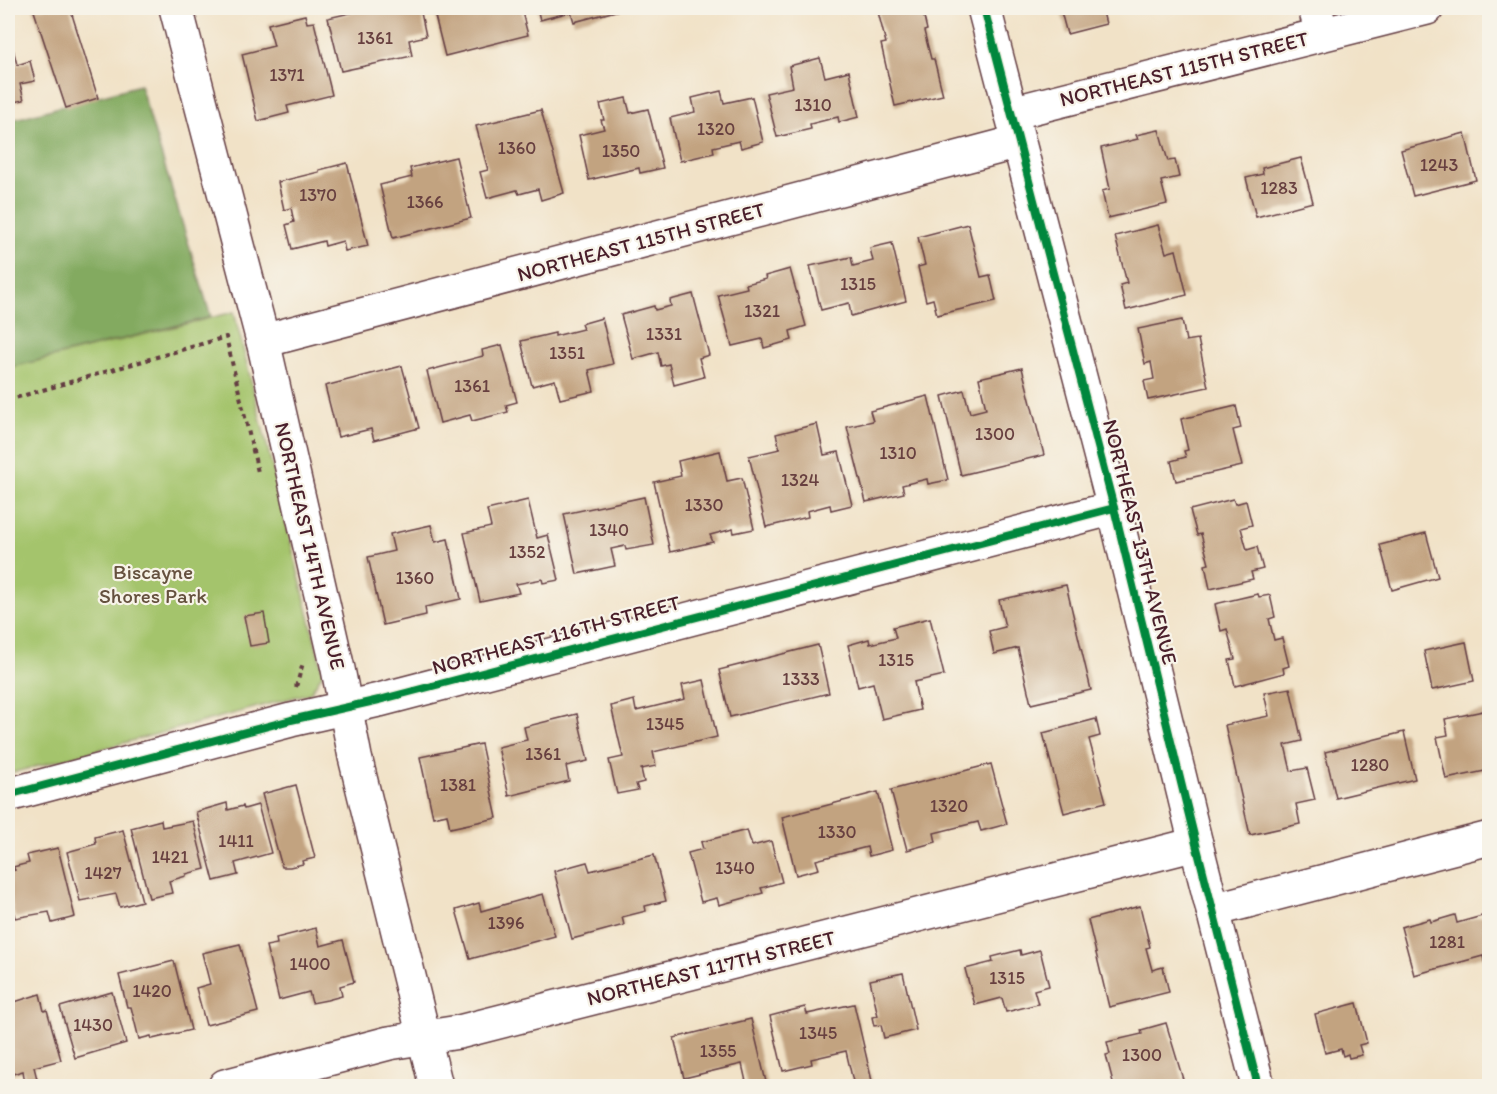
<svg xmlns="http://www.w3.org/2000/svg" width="1497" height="1094" font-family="Itim,sans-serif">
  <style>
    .green { fill: #a4c46c; stroke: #77724c; stroke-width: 1.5 }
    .forest { fill: #83aa60; stroke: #666446; stroke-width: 1.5 }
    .building { fill: #c2a380 }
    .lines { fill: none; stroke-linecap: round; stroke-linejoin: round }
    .minor-casing { stroke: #633c42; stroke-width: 36 }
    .path { stroke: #633c42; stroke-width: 4; stroke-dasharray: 4.5 4.5; stroke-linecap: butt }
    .minor { stroke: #fff; stroke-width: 33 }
    .cycleway-casing { stroke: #f7f3e8; stroke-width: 11 }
    .cycleway { stroke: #00873e; stroke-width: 8 }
    .labels { text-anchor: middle; stroke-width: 4.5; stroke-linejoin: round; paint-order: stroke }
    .number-label { font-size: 18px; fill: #684040 }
    .street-label { font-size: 21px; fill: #4a1f2b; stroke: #f7f3e8 }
    .park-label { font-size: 21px; fill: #65513e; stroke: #f7f3e8 }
  </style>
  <rect width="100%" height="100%" fill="#f7f3e8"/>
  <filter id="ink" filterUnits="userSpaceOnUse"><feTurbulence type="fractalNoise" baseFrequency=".0167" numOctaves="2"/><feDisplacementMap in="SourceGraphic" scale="12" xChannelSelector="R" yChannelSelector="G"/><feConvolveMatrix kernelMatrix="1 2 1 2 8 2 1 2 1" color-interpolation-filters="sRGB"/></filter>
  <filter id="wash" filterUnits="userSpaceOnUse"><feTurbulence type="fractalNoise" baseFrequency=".008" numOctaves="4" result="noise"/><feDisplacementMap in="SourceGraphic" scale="24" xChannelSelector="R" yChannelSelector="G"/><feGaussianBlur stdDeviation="1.35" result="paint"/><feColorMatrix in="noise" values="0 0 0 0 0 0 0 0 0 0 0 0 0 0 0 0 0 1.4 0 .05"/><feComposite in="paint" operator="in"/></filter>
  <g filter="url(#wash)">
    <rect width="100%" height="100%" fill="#f1e2c7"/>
    <polygon class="green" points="234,312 323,673 310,693 8,774 8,368"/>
    <polygon class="forest" points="140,85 211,317 8,368 8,121"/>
    <g id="blocks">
      <g class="building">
        <polygon points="33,8 70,8 98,98 66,108"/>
        <polygon points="372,8 420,8 426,36 409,40 412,56 341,71 328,18"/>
        <polygon points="433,8 521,8 528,35 445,56"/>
        <polygon points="537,8 627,8 574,22 571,12 540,20"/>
        <polygon points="877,8 922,8 927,30 924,31 931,59 934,59 943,95 895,106 881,44 886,43"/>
        <polygon points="1060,8 1102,8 1106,24 1067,34"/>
        <polygon points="305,15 307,23 314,22 332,95 287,106 289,113 258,121 242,54 274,46 268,24"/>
        <polygon points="8,28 17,65 30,61 35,81 20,84 24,100 8,103"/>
        <polygon points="820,58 825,77 849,71 859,117 839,122 838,117 810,124 811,129 777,137 766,93 793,87 789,66"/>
        <polygon points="721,91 724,103 752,97 763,142 741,148 739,141 713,147 714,153 680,161 670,118 695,112 692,98"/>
        <polygon points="626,98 630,113 648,109 663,168 640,173 639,168 589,180 579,135 604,129 601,120 604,120 600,104"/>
        <polygon points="541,110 564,193 541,200 538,189 519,194 517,190 487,198 480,172 488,170 476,126"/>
        <polygon points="1159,130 1168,161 1175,160 1179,177 1161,181 1167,204 1108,218 1102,191 1110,189 1101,148 1138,139 1136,135"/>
        <polygon points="1465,133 1476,180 1413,196 1401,150"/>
        <polygon points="456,157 471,218 393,238 380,185 412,177 410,168"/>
        <polygon points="1301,158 1313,202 1256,217 1246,178 1263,174 1262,168"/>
        <polygon points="347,163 368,246 345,251 343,241 325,246 324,241 292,249 286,225 294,222 291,208 284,210 278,182 319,172 319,170"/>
        <polygon points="968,224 981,277 990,275 996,301 937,315 933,299 926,301 918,267 925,265 918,237"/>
        <polygon points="1158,225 1166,253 1176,250 1187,295 1126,310 1120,285 1127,283 1115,236"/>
        <polygon points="892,243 906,301 851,316 849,303 821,310 810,266 851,257 853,266 873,261 870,248"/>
        <polygon points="790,269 806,326 790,331 792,340 764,348 762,339 732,346 718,295 747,288 746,284 766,279 765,276"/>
        <polygon points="693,294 709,355 699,358 704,377 674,385 669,364 661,366 658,352 633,359 621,315 654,306 655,310 671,306 670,300"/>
        <polygon points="602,318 613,364 589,370 594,391 560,399 555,380 532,386 521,341 555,333 555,336 583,329 581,324"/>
        <polygon points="1182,320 1186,341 1198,339 1208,387 1148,400 1144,381 1154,379 1151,362 1145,364 1138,329"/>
        <polygon points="502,345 517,402 506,405 508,412 472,421 470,415 440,423 427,371 483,356 482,350"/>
        <polygon points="402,366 419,428 374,440 371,429 338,437 325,386"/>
        <polygon points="1022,368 1044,455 961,475 942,396 964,390 970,413 986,409 979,378"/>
        <polygon points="928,396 948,480 928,484 927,479 902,485 904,493 866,502 847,427 873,421 870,411"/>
        <polygon points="1236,406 1241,428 1233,430 1242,466 1176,481 1171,461 1186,457 1184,451 1188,450 1181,419"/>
        <polygon points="817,424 824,455 839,452 852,505 831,510 830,505 807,511 808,517 766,527 749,456 780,449 776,434"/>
        <polygon points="720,451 727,481 742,478 754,529 734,533 733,529 710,535 713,542 670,552 654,482 681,476 678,461"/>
        <polygon points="644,497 654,545 626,550 625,546 611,549 615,566 577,574 564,514"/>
        <polygon points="1233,499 1235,504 1246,501 1252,525 1241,528 1247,550 1257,547 1263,569 1251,572 1253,579 1210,589 1205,565 1209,564 1201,534 1197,535 1190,510"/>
        <polygon points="528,500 537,538 548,535 559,580 543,583 542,579 516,584 519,593 480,601 464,533 491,527 487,510"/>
        <polygon points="431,525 435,542 448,539 461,599 425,607 426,615 383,625 368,557 394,551 390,534"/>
        <polygon points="1426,533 1438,577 1392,590 1380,545"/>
        <polygon points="1066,585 1091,690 1031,704 1018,648 994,654 989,631 1005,627 999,600"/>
        <polygon points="1258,594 1259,597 1270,595 1275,617 1269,619 1274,640 1282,638 1289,666 1283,668 1284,673 1235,686 1229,660 1235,659 1227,629 1221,631 1215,604"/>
        <polygon points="264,613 269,643 250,646 244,616"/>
        <polygon points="930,618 944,675 914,682 920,710 882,719 873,683 858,687 848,645 869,639 870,644 896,638 893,627"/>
        <polygon points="1466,642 1474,681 1432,690 1424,651"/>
        <polygon points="818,645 829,693 730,717 719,670"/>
        <polygon points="704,680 717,737 653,752 656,766 641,769 644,782 636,784 638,790 617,794 609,760 623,757 611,706 634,700 636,711 685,699 682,685"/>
        <polygon points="1290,688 1302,741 1285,745 1291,771 1307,768 1315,800 1296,804 1300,824 1250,835 1225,725 1269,716 1264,693"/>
        <polygon points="1488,710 1490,719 1490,770 1446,779 1437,737 1448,735 1445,719"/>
        <polygon points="577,714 588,761 566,766 569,781 509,796 498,747 527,740 524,727"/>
        <polygon points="1096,719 1100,736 1089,739 1106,802 1064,813 1043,733"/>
        <polygon points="1404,732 1415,779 1336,798 1325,752"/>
        <polygon points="481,744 497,818 450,828 447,814 433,817 420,757"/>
        <polygon points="991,764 1007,824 981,831 978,822 934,833 936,842 907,850 891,790"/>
        <polygon points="296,785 315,858 302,861 303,864 290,867 282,867 262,794"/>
        <polygon points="878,792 892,850 869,856 867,847 816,860 819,869 796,875 782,817"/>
        <polygon points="227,803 228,810 243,806 244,809 258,805 271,853 235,863 238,875 214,881 196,812"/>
        <polygon points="161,820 162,827 193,821 205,869 186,874 186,876 169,881 172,893 149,898 131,828"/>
        <polygon points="123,830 142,901 120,907 116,894 80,901 67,852 96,844 95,837"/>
        <polygon points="747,830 752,846 771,841 782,882 761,888 763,893 719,905 717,898 701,902 688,853 703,849 701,842"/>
        <polygon points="58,848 75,917 52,923 49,912 15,918 8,888 8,872 15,870 13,867 29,863 27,855"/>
        <polygon points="654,855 666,901 645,906 646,911 622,917 624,925 572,939 554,871 587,862 590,871"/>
        <polygon points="543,894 555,936 470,959 456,910 479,903 481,911"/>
        <polygon points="1140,906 1150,947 1146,948 1152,970 1163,967 1169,992 1109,1007 1088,920"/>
        <polygon points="1489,914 1490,963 1485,964 1483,956 1414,975 1401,927 1430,919 1431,922 1455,915 1457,923"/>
        <polygon points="316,928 320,946 343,940 354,982 340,986 342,996 327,1000 312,1003 309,992 279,1000 266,946 277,944 276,938"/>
        <polygon points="240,944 258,1012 206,1025 196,988 210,984 202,953"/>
        <polygon points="1020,950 1021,955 1040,950 1049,986 1034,990 1038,1004 1006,1012 1002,998 975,1005 965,969 993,962 992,957"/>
        <polygon points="174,961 191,1030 152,1039 151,1036 139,1039 131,1007 127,1007 119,975"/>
        <polygon points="903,973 916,1030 884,1038 881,1025 874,1026 872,1017 878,1016 870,980"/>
        <polygon points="112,992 126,1043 75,1058 60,1007"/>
        <polygon points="40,994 44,1011 47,1010 61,1060 34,1067 37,1079 25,1083 23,1071 9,1075 8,1071 8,1004"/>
        <polygon points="1357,1003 1367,1043 1359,1045 1362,1055 1349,1058 1348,1054 1343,1056 1341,1049 1325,1053 1315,1014"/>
        <polygon points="854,1004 872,1081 854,1086 846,1051 811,1059 812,1064 783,1071 770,1016 805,1007 807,1014"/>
        <polygon points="751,1019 767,1086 747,1086 742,1064 684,1078 674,1038"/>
        <polygon points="1166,1023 1185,1086 1114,1086 1106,1055 1110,1054 1107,1042 1142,1034 1141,1030"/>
      </g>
    </g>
  </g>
  <g filter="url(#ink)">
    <use href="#blocks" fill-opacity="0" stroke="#633c42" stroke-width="1.5"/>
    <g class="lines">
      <g class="minor-casing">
        <g id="minor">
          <polyline points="176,8 263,341 338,669 355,757 436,1086"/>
          <polyline points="984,8 1114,508 1196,844 1258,1086"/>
          <polyline points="1315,8 1322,34"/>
          <polyline points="1011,113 1427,8"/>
          <polyline points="263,341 1018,142"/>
          <polyline points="8,795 291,720 379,700 1114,508"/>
          <polyline points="1213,910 1490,838"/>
          <polyline points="225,1086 389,1043 459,1032 1196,844"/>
        </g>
      </g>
      <g class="path">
        <polyline points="8,400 226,337 258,472"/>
        <polyline points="296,687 303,663"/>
      </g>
      <use href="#minor" class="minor"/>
      <g class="cycleway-casing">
        <g id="cycleway">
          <polyline points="984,8 1114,508 1196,844 1258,1086"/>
          <polyline points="8,795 291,720 379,700 1114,508"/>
        </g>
      </g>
      <use href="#cycleway" class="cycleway"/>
    </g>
  </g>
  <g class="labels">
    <g class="number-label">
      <text x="375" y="44">1361</text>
      <text x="287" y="81">1371</text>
      <text x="813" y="111">1310</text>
      <text x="716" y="135">1320</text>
      <text x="517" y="154">1360</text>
      <text x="621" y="157">1350</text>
      <text x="1439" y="171">1243</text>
      <text x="1279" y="194">1283</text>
      <text x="318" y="201">1370</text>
      <text x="425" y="208">1366</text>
      <text x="858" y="290">1315</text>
      <text x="762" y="317">1321</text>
      <text x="664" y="340">1331</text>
      <text x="567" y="359">1351</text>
      <text x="472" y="392">1361</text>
      <text x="995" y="440">1300</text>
      <text x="898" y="459">1310</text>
      <text x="800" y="486">1324</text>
      <text x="704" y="511">1330</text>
      <text x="609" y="536">1340</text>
      <text x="527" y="558">1352</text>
      <text x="415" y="584">1360</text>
      <text x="896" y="666">1315</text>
      <text x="801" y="685">1333</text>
      <text x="665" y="730">1345</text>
      <text x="543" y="760">1361</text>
      <text x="1370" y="771">1280</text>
      <text x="458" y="791">1381</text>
      <text x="949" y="812">1320</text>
      <text x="837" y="838">1330</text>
      <text x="236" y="847">1411</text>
      <text x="170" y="863">1421</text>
      <text x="735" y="874">1340</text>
      <text x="103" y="879">1427</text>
      <text x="506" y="929">1396</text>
      <text x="1447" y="948">1281</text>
      <text x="310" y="970">1400</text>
      <text x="1007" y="984">1315</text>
      <text x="152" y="997">1420</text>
      <text x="93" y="1031">1430</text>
      <text x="818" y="1039">1345</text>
      <text x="718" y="1057">1355</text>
      <text x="1142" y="1061">1300</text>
    </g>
    <g class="street-label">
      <text transform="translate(1184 69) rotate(-14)" y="7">NORTHEAST 115TH STREET</text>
      <text transform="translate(641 242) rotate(-15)" y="7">NORTHEAST 115TH STREET</text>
      <text transform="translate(1140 542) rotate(76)" y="7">NORTHEAST 13TH AVENUE</text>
      <text transform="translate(310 546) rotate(77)" y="7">NORTHEAST 14TH AVENUE</text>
      <text transform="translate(556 635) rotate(-15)" y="7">NORTHEAST 116TH STREET</text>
      <text transform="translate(711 968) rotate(-14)" y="7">NORTHEAST 117TH STREET</text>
    </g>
    <g class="park-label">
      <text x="153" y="579">Biscayne<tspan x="153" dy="24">Shores Park</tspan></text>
    </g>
  </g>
  <rect width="1497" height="1094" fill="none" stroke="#f7f3e8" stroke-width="30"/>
</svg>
